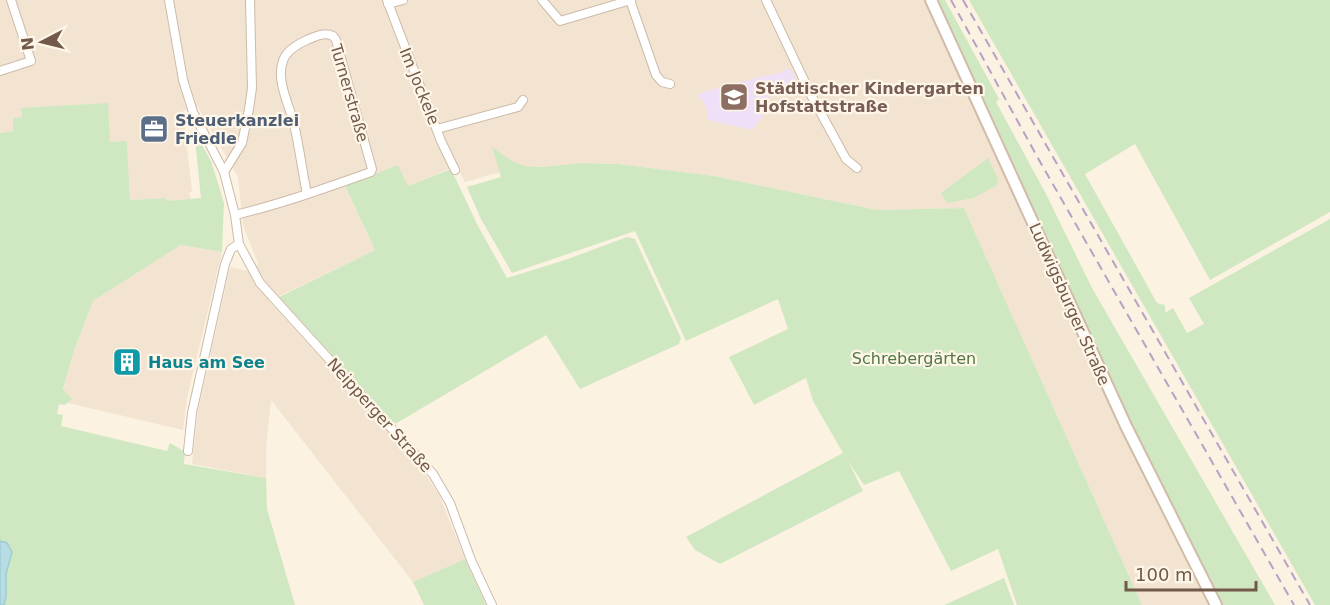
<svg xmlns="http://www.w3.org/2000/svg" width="1330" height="605" font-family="'DejaVu Sans',sans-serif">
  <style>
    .residential { fill: #f3e4d1 }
    .education { fill: #efdff7 }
    .green { fill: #d0e8c1 }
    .water { fill: #b8dce4; stroke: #9ecbd5; stroke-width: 1.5 }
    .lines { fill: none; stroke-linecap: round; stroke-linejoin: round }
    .minor-casing { stroke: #ccbaa9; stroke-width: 10 }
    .secondary-casing { stroke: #d1bca9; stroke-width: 14 }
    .minor { stroke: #fff; stroke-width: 8 }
    .secondary { stroke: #fff; stroke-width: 10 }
    .rail { stroke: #b5a2c4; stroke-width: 2; stroke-dasharray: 9 6; stroke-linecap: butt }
    .labels { text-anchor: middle; stroke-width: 4.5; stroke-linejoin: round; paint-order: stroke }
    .street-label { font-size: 16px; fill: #72594a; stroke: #fef6e8 }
    .education-label { font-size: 16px; font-weight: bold; fill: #785e54; stroke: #fef6e8; text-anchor: start }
    .service-label { font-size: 16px; font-weight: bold; fill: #4e5e75; stroke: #fef6e8; text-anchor: start }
    .park-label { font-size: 16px; fill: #517842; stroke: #fef6e8 }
    .culture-label { font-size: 16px; font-weight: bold; fill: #0d838f; stroke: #fef6e8; text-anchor: start }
  </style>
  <rect width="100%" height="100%" fill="#fbf2e2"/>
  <g class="residential">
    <polygon points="0,0 938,0 1011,157 1103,364 1229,605 1142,605 964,208 877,210 714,176 618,164 582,163 541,167 525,166 512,161 493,148 500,172 465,182 456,166 408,186 345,187 375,250 269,301 422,468 440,497 465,559 413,582 271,400 266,448 266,478 192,464 198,412 230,267 248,271 258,264 243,225 238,177 198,107 183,111 192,192 189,192 191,200 167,201 166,198 130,200 127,141 110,143 21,108 22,117 13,131 0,133"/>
    <polygon points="181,245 222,252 187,398 183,430 60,401 74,351 93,301"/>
  </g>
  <polygon class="education" points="790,68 800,87 760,100 764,115 752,130 708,120 706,106 697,94 767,75 773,75"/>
  <g class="green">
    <polygon points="938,0 945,0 999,99 996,102 1046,194 1092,288 1275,605 1222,605 1154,473"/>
    <polygon points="969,0 1330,0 1330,212 1210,280 1135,144 1085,174 1157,303 1165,305 1165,313 1173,308 1187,333 1204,324 1189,298 1330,219 1330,605 1315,605"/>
    <polygon points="108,103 110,142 127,141 130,200 166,198 167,201 201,198 195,139 198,138 211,161 224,203 222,252 181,245 93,301 74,351 63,389 72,399 65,405 59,404 57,414 63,415 61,426 167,451 170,443 182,450 185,450 184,464 266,478 267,509 295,605 0,605 0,133 13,131 13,118 22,117 21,108"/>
    <polygon points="492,147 512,161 525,166 541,167 582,163 618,164 714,176 877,210 964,208 1142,605 1017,605 998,549 951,571 899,471 864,485 848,461 863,491 720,564 695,550 686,537 843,453 813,401 806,378 754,405 729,357 788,329 778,299 686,341 635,231 512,273 481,219 467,187 501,177"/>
    <polygon points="988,158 998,179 996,186 973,198 947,203 941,193"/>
    <polygon points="398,165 408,186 451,169 478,226 507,278 565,260 627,237 635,239 681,338 679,344 580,389 546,335 395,424 279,297 375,250 345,186"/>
    <polygon points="465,559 486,605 424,605 413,582"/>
    <polygon points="1004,578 1014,605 944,605"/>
  </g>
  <polygon class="water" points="0,541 7,543 12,552 6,574 6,597 4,605 0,605"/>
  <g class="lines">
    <g class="minor-casing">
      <g id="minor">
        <polyline points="169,0 183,80 193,112 224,172 235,215 239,244 260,283 433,474 450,503 471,560 492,605"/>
        <polyline points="387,0 441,141 455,170"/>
        <polyline points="542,0 560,21 631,0"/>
        <polyline points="630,0 656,75 662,82 670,84"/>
        <polyline points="766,0 811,95 846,159 857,168"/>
        <polyline points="388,4 403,0"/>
        <polyline points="0,71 31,61 11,0"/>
        <polyline points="437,129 518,107 523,100"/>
        <polyline points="224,172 242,143 249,109 252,88 250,0"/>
        <path d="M 235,215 C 281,204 326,188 371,172 L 372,169 L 336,40 L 333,36 C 324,32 316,36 307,40 C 298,44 286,51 283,61 C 276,79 288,103 293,120 C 299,144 302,170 307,194"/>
        <polyline points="188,451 192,413 225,264 231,249 239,244"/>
      </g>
    </g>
    <g class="secondary-casing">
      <polyline id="secondary" points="931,0 1126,426 1216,605"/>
    </g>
    <use href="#minor" class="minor"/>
    <use href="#secondary" class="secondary"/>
    <g class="rail">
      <polyline points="951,0 1039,160 1294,605"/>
      <polyline points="963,0 1310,605"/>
    </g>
  </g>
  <defs>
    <g id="school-square" transform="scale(1.5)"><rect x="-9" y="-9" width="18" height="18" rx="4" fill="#8d6e63" stroke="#fef6e8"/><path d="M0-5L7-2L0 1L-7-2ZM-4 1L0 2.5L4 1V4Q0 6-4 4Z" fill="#fff"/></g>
    <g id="office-square" transform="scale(1.5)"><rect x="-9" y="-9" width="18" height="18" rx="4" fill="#5c6f8a" stroke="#fef6e8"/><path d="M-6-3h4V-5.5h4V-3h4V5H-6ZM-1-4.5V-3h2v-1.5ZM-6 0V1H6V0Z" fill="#fff"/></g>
    <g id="building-square" transform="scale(1.5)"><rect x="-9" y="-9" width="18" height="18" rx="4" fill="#0f9aa8" stroke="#fef6e8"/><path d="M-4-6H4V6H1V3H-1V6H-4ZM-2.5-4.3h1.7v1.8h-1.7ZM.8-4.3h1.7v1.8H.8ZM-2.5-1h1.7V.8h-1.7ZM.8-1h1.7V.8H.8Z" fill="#fff"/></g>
  </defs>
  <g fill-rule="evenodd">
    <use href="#school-square" x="734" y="97"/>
    <use href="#office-square" x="154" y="129"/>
    <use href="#building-square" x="127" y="362"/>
  </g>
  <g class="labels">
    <g class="street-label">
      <text transform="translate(420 86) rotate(68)" y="6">Im Jockele</text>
      <text transform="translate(350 93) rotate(74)" y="6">Turnerstraße</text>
      <text transform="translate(1070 304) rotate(66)" y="6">Ludwigsburger Straße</text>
      <text transform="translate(380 415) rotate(48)" y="6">Neipperger Straße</text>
    </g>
    <g class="education-label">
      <text x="755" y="94">Städtischer Kindergarten<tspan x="755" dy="18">Hofstattstraße</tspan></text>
    </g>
    <g class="service-label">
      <text x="175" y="126">Steuerkanzlei<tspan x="175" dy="18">Friedle</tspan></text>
    </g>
    <g class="park-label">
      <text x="914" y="364">Schrebergärten</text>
    </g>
    <g class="culture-label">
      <text x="148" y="368">Haus am See</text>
    </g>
  </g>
  <g transform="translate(42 42) rotate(263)" stroke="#fef6e8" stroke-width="4.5" paint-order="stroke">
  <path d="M0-4.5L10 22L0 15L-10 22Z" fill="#72594a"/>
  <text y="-9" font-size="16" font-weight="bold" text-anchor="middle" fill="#72594a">N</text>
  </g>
  <path d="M1126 581v9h130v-9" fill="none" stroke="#72594a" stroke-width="3"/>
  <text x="1135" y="581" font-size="18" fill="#72594a" stroke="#fef6e8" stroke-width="4.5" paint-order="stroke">100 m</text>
</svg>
